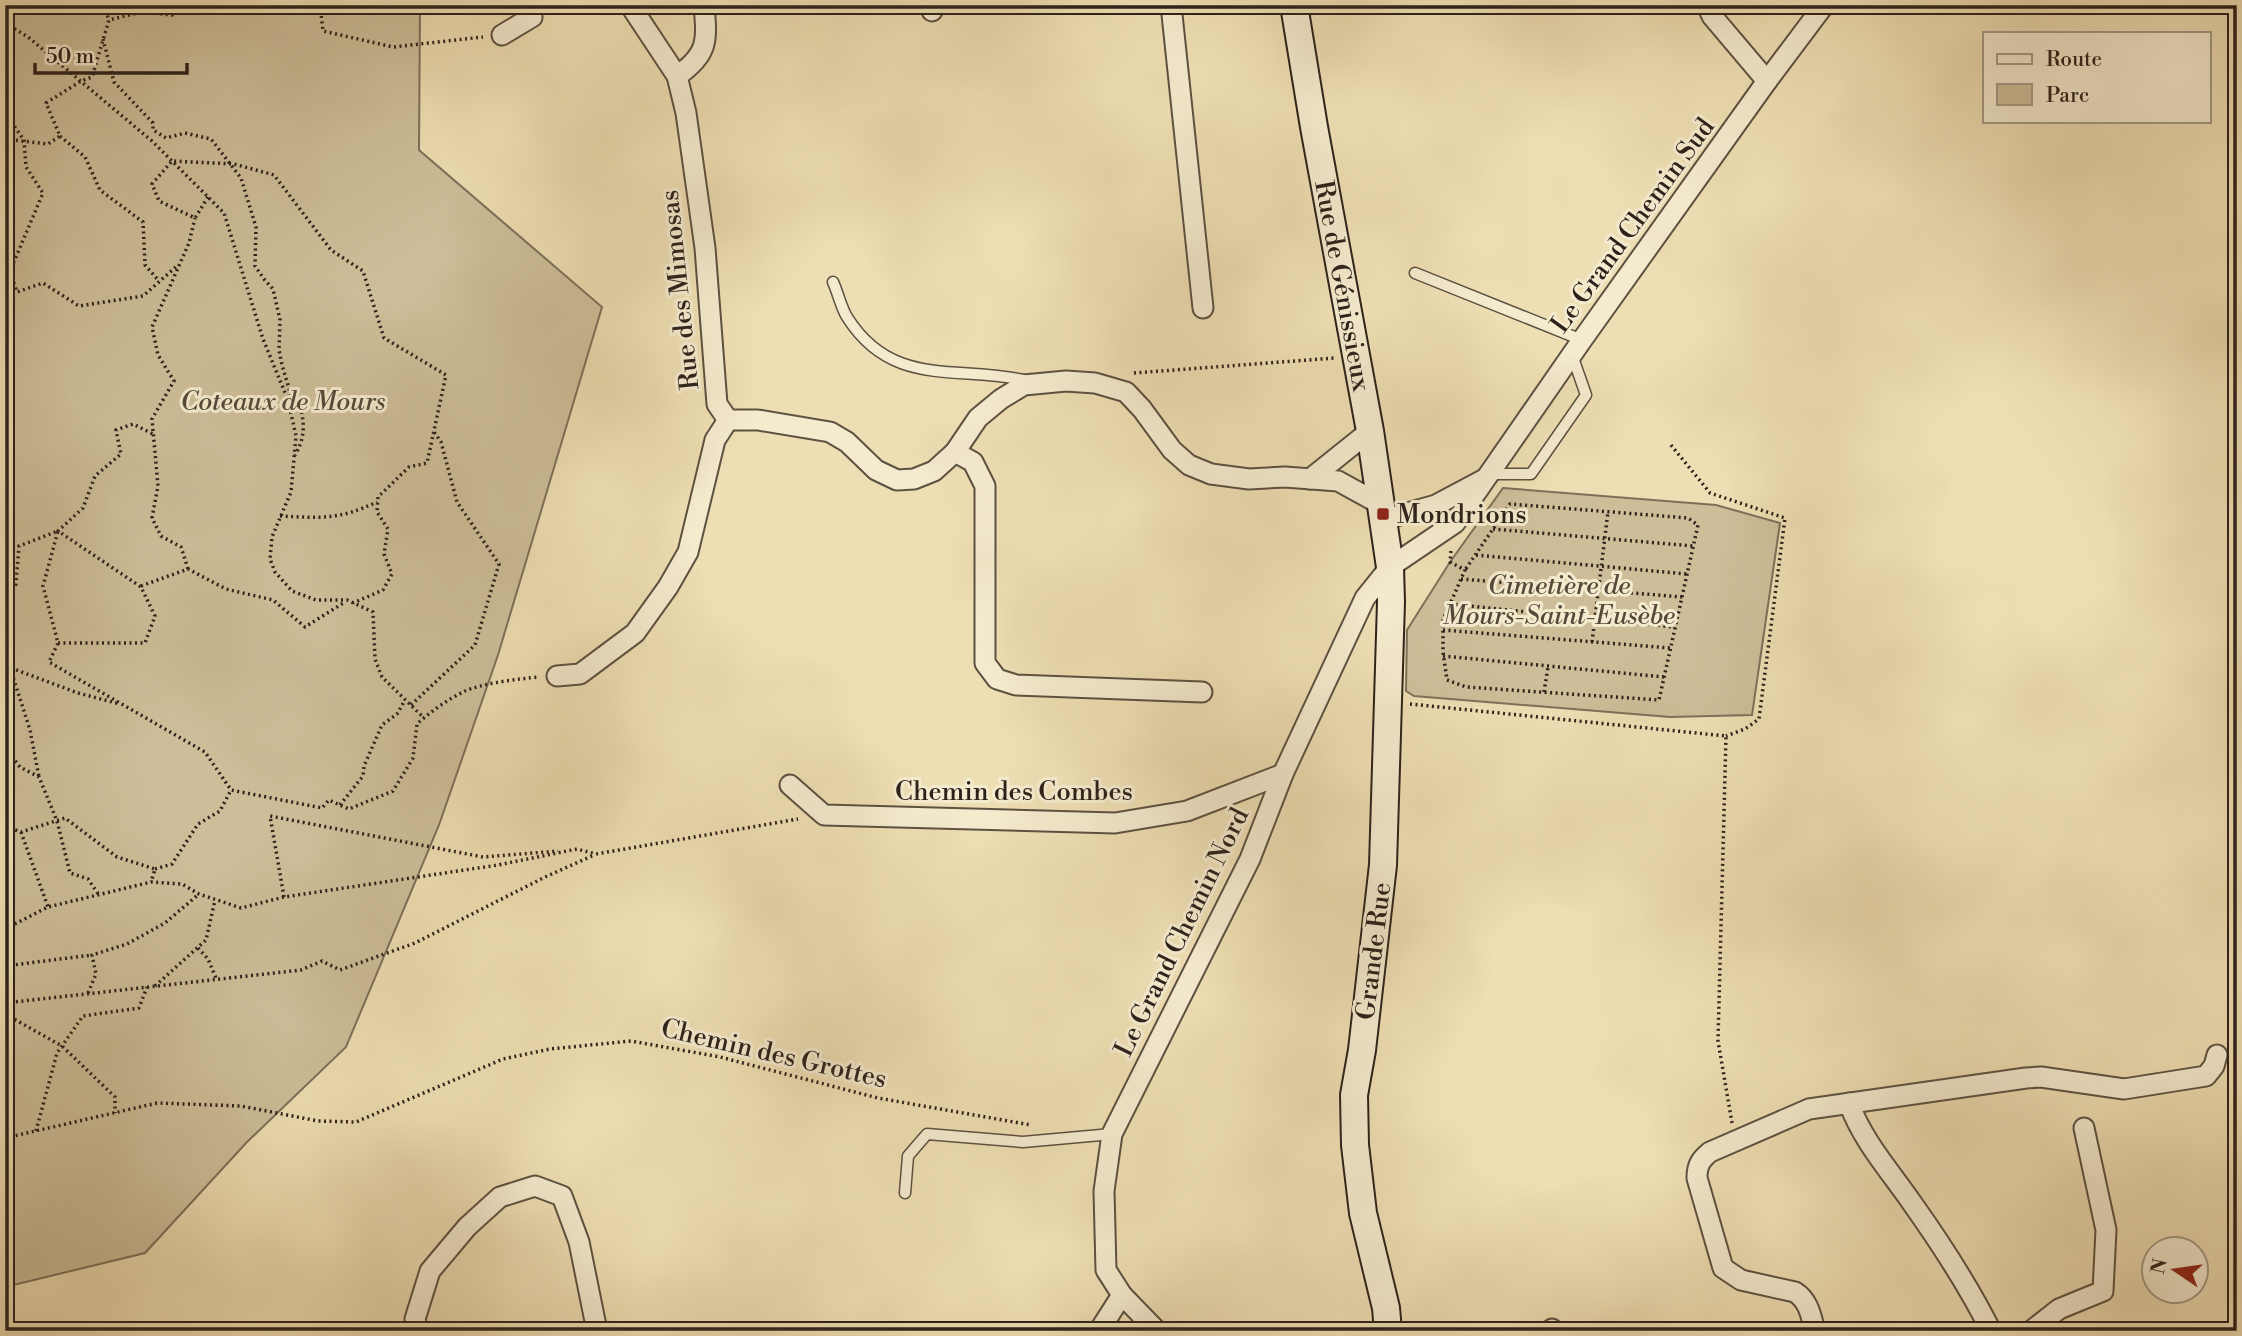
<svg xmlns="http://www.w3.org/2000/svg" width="2242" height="1336" font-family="'Libre Bodoni',serif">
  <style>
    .green { fill: #cdbe99; stroke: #7d705a; stroke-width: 2 }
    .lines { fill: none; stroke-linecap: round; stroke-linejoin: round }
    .lane-casing { stroke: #5d5141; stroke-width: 13 }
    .street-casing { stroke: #5d5141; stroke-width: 23 }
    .secondary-casing { stroke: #2d221b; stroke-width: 30 }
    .path { stroke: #2d221b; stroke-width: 3.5; stroke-dasharray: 2 3.5; stroke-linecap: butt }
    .lane { stroke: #f4eace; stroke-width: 10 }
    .street { stroke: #f4eace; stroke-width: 19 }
    .secondary { stroke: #f4eace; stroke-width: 26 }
    .poi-dot { fill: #8f2418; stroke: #f4eace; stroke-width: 2.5 }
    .labels { text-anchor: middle; stroke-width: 6; stroke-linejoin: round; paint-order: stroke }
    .street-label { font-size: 26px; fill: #2d221b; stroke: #f4eace }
    .park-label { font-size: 26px; font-style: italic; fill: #55493a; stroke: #f4eace }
    .poi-label { font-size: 26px; fill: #2d221b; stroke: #f4eace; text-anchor: start }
  </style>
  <rect width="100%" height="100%" fill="#eedeb3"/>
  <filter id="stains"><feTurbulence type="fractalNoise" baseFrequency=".00286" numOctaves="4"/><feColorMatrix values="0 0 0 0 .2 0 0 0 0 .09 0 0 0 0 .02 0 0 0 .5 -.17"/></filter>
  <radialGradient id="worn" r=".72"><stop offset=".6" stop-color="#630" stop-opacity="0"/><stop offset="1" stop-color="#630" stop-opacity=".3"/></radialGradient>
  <g class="green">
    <polygon points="5,5 420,5 419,150 602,307 498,655 439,825 346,1047 247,1142 145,1253 5,1287"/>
    <polygon points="1503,488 1716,505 1780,523 1752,715 1670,717 1414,696 1406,691 1407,630 1450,562"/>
  </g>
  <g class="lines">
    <g class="lane-casing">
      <g id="lane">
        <polyline points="1415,273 1582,340"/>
        <path d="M 833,282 C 838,293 841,307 847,317 C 893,390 959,364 1028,381"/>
        <polyline points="1490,474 1531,474 1586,395 1572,355"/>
        <polyline points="905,1193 908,1156 927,1134 1023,1142 1112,1134"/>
      </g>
    </g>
    <g class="street-casing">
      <g id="street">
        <polyline points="630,5 677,76 686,113 705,248 717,404 728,420 758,420 830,432 847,442 876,470 897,480 914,479 934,471 955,452 978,418 1001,399 1024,385 1066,381 1095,383 1126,392 1142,409 1172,450 1189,465 1211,474 1249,479 1285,477 1338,481 1380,504"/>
        <polyline points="931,5 932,11"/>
        <polyline points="1171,5 1203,308"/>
        <polyline points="1707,5 1712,16 1767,81"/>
        <polyline points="502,35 532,17 531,5"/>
        <path d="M 677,76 C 709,54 707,40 704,5"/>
        <polyline points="955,452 973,462 985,486 985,663 997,679 1016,685 1202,692"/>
        <polyline points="1310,479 1370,431"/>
        <polyline points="1382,520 1436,505 1483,480"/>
        <polyline points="557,676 580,674 635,633 668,587 688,552 715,440 728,420"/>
        <polyline points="790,785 824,815 1115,823 1187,811 1283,774"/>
        <path d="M 1849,1103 C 1862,1140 1890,1171 1912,1203 C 1939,1241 1970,1289 1991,1331"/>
        <polyline points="1122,1295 1157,1331"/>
        <polyline points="1552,1329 1552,1331"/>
        <polyline points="418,1331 415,1319 430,1271 467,1227 500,1197 535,1186 562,1196 579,1242 597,1331"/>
        <polyline points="1099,1331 1122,1295 1106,1270 1104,1191 1112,1134 1250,859 1283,774 1365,598 1390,567 1455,523 1582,340 1767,81 1824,5"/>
        <path d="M 1815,1331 C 1811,1316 1809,1301 1795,1292 L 1741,1280 L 1723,1268 L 1697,1178 C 1697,1166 1700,1160 1710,1152 L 1809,1109 L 2026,1078 L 2041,1077 L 2124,1089 L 2206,1076 L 2214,1066 L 2217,1055"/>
        <polyline points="2031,1331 2059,1309 2103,1291 2106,1230 2084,1128"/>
      </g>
    </g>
    <g class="secondary-casing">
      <g id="secondary">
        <path id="s1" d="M 1294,5 L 1314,127 L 1370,431 L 1390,567 L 1391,602 L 1383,865 L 1362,1050 L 1354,1095 L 1355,1145 L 1363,1213 L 1386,1308 L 1388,1331"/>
      </g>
    </g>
    <g class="path">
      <polyline points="104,5 109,20"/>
      <polyline points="320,5 323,31 393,47 483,37"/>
      <polyline points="5,23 28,37 152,141 224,213 263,339 288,400 296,436 291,492 272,537 270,559 275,572 292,591 316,600 347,600 373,612 375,659 382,677 424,718"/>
      <path d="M 103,39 L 114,82 L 153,123 L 153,130 L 166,138 L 185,133 L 211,139 L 241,178 L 256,227 L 255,266 L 264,279 L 273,289 L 280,320 L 279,350 L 282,365 L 293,402 L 301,409 C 305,426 304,440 295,455"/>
      <polyline points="5,113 24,140 26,167 43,193 5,283"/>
      <polyline points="60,136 85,157 100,190 143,222 145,265 159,281"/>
      <polyline points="5,139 48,144 60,136 46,103 81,81 92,77 109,20 141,12 172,15 187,5"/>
      <polyline points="208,197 195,218 159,201 152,184 172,161 234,164 274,175 331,250 363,271 384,338 446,375 427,463 409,467 378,497 377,512 388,529 384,554 392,574 383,590 353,603"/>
      <polyline points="10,272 17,292 43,283 79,306 143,296 178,265"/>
      <polyline points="1134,373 1335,358"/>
      <polyline points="1671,445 1710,493 1785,518 1759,719 1745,729 1726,736"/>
      <path d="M 280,516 C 321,518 339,520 377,502"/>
      <polyline points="1493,529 1693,546"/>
      <polyline points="1451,551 1450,562 1465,570 1443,620 1443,652 1447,680 1466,687 1659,700 1698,525 1688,518 1510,504 1465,570"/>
      <polyline points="1476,555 1687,574"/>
      <polyline points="188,569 181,547 161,536 152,518 158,486 152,419 174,381 158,355 152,327 189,243 195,218"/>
      <polyline points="1461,579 1682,597"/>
      <polyline points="141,586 188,569 226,589 273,600 305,627 345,602"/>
      <polyline points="1450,604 1674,627"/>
      <polyline points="5,605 16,584 19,546 58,531 43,586 58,643 49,662 205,752 231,790"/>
      <polyline points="1443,630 1670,648"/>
      <polyline points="1592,642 1608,512"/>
      <polyline points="58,643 145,643 155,616 141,587 58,531 83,508 95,476 121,454 116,430 133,424 153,434"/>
      <polyline points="5,652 30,730 39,777"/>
      <polyline points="1443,656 1664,677"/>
      <polyline points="11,668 78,693 120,704"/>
      <polyline points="1544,692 1548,667"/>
      <polyline points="1410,704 1726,736 1718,1041 1732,1123"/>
      <polyline points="411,705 475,645 499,564 457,502 441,442 434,432"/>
      <polyline points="5,748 20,767 39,777 57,821 70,873 88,879 99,895"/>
      <polyline points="340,805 363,776 364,766 382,725 397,714 405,700"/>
      <polyline points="5,826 21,832 65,818 117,857 155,869 151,882"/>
      <polyline points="21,832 48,907"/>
      <path d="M 155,869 L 172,864 L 198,824 L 220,811 L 231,790 L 322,808 L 329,800 L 349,809 L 393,791 L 413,758 L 417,724 C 430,712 447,700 463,692 C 482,683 518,679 539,677"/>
      <polyline points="284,897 270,816 483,857 558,851"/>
      <polyline points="5,929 48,907 151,882 182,884 199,894 241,908 284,897 498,865 577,849 596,854 798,819"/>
      <polyline points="198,948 208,959 216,978"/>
      <polyline points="5,966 92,955"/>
      <polyline points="155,986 206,940 215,900"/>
      <polyline points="88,993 96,974 92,955 127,944 165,923 199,894"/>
      <polyline points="5,1003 301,970 322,961 340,970 415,943 543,878 594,855"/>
      <polyline points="5,1014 62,1046 115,1097 115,1113"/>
      <polyline points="36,1131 57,1053 83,1016 139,1008 147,987"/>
      <polyline points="5,1138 157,1103 241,1106 318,1121 356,1122 503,1059 550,1049 631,1041 720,1057 878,1098 1031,1125"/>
    </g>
    <use href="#lane" class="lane"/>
    <use href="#street" class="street"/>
    <use href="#secondary" class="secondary"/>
  </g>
  <rect class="poi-dot" x="1376" y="507" width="14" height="14" rx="3.5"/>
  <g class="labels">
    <g class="street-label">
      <text transform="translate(1632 225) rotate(-54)" y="9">Le Grand Chemin Sud</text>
      <text dy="9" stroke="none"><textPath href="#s1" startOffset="285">Rue de Génissieux</textPath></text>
      <text transform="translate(679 290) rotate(-96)" y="9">Rue des Mimosas</text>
      <text x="1014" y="800">Chemin des Combes</text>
      <text transform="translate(1181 932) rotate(-64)" y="9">Le Grand Chemin Nord</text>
      <text transform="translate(1373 951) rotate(-83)" y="9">Grande Rue</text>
      <text transform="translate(774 1053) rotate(13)" y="9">Chemin des Grottes</text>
    </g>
    <g class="park-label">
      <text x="283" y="410">Coteaux de Mours</text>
      <text x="1559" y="594">Cimetière de<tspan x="1559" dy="30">Mours-Saint-Eusèbe</tspan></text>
    </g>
    <g class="poi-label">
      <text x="1397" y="523">Mondrions</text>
    </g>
  </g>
  <rect width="2242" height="1336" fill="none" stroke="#eedeb3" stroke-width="28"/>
  <rect x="7" y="7" width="2228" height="1322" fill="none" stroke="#2d221b" stroke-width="3.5"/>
  <rect x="14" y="14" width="2214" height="1308" fill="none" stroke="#2d221b" stroke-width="2"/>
  <rect x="1983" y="32" width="228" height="91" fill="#f4eace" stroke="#a49a86" stroke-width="2"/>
  <rect x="1997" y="54" width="35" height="10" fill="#f4eace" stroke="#a49a86" stroke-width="2"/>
  <text x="2046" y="66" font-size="21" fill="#2d221b">Route</text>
  <rect x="1997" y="84" width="35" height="21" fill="#cdbe99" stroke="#a49a86" stroke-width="2"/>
  <text x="2046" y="102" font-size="21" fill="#2d221b">Parc</text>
  <g transform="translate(2175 1270) rotate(283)"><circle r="33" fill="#f4eace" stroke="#a49a86" stroke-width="2"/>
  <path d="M0-5L12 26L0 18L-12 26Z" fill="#8f2418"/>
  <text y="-10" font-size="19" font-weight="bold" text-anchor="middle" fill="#2d221b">N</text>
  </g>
  <path d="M35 63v10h152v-10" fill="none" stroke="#2d221b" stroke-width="3.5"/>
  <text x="46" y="63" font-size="21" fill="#2d221b" stroke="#f4eace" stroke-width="5" paint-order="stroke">50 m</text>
  <rect width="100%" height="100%" filter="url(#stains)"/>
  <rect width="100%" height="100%" fill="url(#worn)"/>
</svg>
